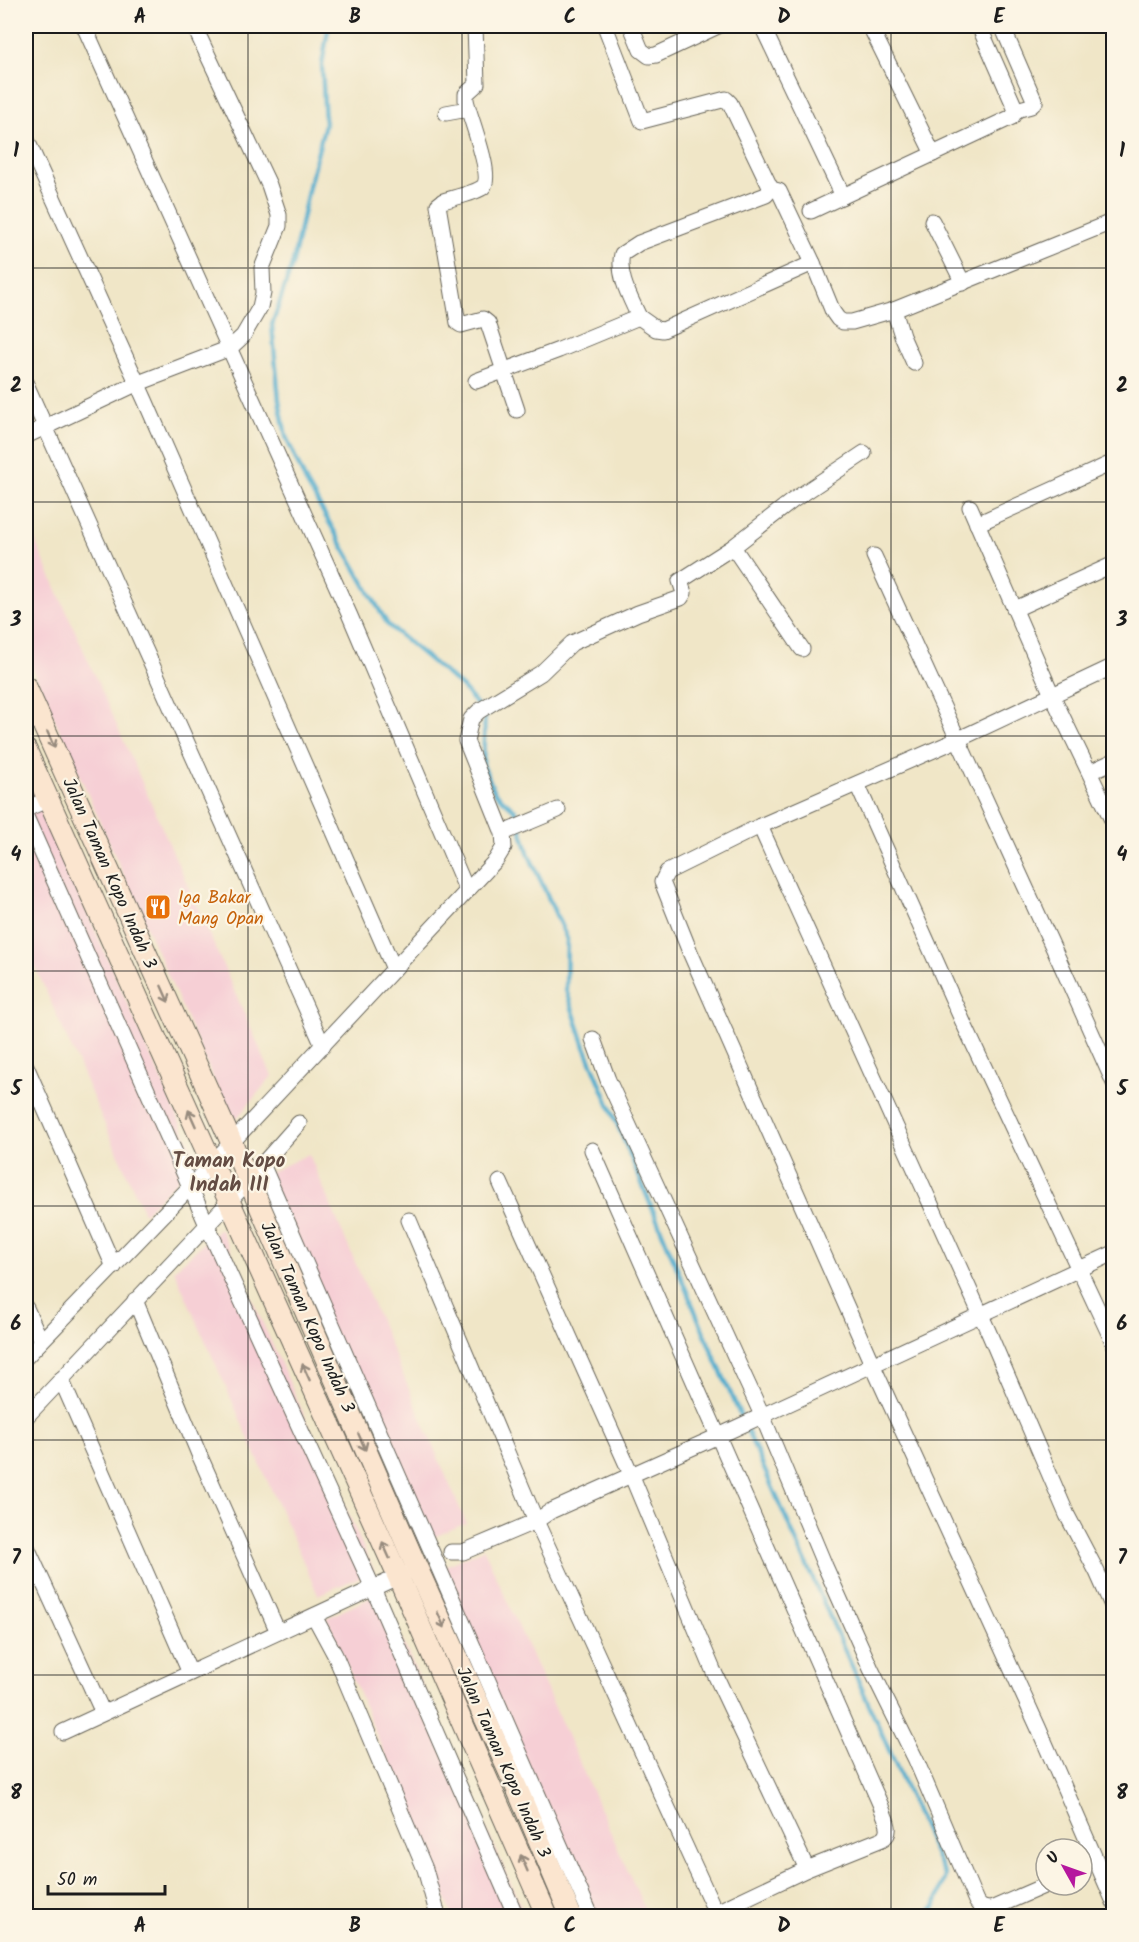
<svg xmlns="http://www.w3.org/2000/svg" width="1139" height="1942" font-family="Kalam,sans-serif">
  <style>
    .built { fill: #f6cfd5 }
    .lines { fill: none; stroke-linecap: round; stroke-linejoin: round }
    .stream { stroke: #4faccd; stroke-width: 4.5 }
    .street-casing { stroke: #666358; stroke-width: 17 }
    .secondary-casing { stroke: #666358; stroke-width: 23 }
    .street { stroke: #fff; stroke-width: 15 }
    .secondary { stroke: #fbe5cf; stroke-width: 21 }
    .oneway { stroke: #978b7e }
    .grid { fill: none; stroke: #1c1c1c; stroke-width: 1.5; stroke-opacity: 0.55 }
    .labels { text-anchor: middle; stroke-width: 4.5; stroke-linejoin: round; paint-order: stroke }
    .street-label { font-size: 18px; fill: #1c1c1c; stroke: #fcf5e5 }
    .food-label { font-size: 18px; fill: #c56008; stroke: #fcf5e5; text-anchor: start }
    .quarter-label { font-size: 21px; font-weight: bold; fill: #634c43; stroke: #fcf5e5 }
    .neatline { fill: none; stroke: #1c1c1c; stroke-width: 2 }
    .grid-label { font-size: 20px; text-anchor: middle; font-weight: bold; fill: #1c1c1c }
  </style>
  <rect width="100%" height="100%" fill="#fcf5e5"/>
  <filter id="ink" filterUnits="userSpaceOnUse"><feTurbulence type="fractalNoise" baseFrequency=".0167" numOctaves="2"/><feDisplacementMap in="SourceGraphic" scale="12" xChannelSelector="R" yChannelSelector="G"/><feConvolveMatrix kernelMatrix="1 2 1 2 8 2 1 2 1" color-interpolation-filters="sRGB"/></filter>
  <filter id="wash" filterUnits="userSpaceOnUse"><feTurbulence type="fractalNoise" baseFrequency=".008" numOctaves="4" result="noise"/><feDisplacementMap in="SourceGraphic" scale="24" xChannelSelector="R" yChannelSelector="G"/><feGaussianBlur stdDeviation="1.35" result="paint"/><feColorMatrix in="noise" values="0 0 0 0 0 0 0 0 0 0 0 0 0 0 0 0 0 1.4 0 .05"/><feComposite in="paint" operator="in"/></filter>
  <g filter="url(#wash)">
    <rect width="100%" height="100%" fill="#f0e6c7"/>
    <g class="built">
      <polygon points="26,520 272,1076 233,1123 26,654"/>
      <polygon points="26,775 197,1160 144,1213 26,946"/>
      <polygon points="309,1154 466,1523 418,1544 258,1178"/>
      <polygon points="220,1228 374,1571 318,1595 174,1270"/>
      <polygon points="484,1549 648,1916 584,1916 433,1571"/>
      <polygon points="381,1593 525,1916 453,1916 327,1618"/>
    </g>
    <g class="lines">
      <polyline class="stream" points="331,26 328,30 322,65 325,124 309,186 293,262 272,325 279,400 286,437 306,482 388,625 462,687 485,714 483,765 495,793 515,810 529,855 567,939 566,990 585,1047 710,1347 945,1876 935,1907 922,1916"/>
    </g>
  </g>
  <g filter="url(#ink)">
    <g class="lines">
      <g class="street-casing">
        <g id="street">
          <polyline points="84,26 350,616 467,891"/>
          <path d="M 475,26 L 477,84 L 466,94 L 466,100 C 469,116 494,176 483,187 C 476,193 452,198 443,201 L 438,205 L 458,323 L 461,325 L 483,319 L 488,323 L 517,410"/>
          <polyline points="631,26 641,50 649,56 656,55 718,26"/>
          <polyline points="762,26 843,196"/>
          <polyline points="870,26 933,154"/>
          <polyline points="1002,26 1035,102 1031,106 1016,110"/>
          <polyline points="446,113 468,109"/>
          <polyline points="26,138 145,400 394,969"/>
          <polyline points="771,189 779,191 813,263"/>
          <polyline points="811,211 1012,117 1016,110 979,26"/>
          <polyline points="932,221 963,283"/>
          <polyline points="894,310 902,336 914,363"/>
          <polyline points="639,317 656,329 663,330 813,263 833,312 838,319 843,322 852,322 894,310 1114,221"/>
          <path d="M 476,381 L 559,350 L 639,317 C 630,297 617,275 622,254 L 639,243 L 766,195 L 771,189 L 730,103 L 726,99 L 642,121 L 605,26"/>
          <polyline points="26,384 323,1046"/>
          <polyline points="26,436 136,384 230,348 243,336 260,307 263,293 262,268 279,226 279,215 269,185 194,26"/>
          <polyline points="970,507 1052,695 1114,824"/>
          <polyline points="977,524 1114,462"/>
          <polyline points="733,547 802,649"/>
          <polyline points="874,556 1063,969 1114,1083"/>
          <polyline points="1015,609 1114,564"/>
          <polyline points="1114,666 959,739 760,826 667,872 662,882 690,952 872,1364 1038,1727 1114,1902"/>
          <polyline points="1090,772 1114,761"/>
          <polyline points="857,784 963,1022 1114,1344"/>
          <polyline points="26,809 49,799"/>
          <polyline points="26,817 207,1225 373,1588 516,1916"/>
          <polyline points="760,826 989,1333 1067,1515 1097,1572 1114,1610"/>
          <polyline points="503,833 558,810"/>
          <path d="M 593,1039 L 608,1080 L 762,1415 L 825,1566 L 871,1669 L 916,1760 L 976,1901 C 980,1907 983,1909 991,1909 L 1046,1885"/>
          <polyline points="26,1066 114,1267"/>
          <path d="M 592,1150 L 881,1806 C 884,1817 895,1832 882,1839 L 807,1869 L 708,1916"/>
          <polyline points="262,1164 591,1916"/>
          <polyline points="500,1182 631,1474 713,1670 807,1869"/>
          <polyline points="409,1220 536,1521 716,1913"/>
          <polyline points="135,1300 198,1452 278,1632"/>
          <polyline points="26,1308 41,1341"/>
          <polyline points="26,1357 190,1187 496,860 504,847 503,833 466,741 471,719 479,711 541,673 572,643 638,613 681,598 684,593 680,581 733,547 792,501 864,453"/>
          <polyline points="61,1379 190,1673"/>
          <polyline points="26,1417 229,1202 299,1123"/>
          <polyline points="26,1545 103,1713"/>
          <polyline points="451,1552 463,1552 536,1521 551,1511 725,1433 1114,1253"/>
          <polyline points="314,1616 335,1655 425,1869 438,1916"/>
          <polyline points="63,1732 406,1573"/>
        </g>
      </g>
      <g class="secondary-casing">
        <g id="secondary">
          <polyline points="26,687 248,1179 417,1568 518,1791 571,1916"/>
          <polyline points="26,750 398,1576 547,1916"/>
        </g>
      </g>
      <use href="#street" class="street"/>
      <use href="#secondary" class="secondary"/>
    </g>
    <defs><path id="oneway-shaft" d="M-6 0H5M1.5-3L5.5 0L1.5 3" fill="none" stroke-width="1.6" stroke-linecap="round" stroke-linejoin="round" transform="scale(1.5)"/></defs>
    <g class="oneway">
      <use href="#oneway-shaft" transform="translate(51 740) rotate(66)"/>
      <use href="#oneway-shaft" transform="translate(165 994) rotate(66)"/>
      <use href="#oneway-shaft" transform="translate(192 1118) rotate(-114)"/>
      <use href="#oneway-shaft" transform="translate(306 1372) rotate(-114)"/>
      <use href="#oneway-shaft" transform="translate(362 1442) rotate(66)"/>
      <use href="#oneway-shaft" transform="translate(386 1550) rotate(-114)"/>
      <use href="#oneway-shaft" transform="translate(441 1620) rotate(66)"/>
      <use href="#oneway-shaft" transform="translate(524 1863) rotate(-113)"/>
    </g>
  </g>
  <path class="grid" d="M 248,26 L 248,1916M 462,26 L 462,1916M 677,26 L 677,1916M 891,26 L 891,1916M 26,268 L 1114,268M 26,502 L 1114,502M 26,736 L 1114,736M 26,971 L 1114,971M 26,1206 L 1114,1206M 26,1440 L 1114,1440M 26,1675 L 1114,1675"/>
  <defs>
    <g id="restaurant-square" transform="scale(1.35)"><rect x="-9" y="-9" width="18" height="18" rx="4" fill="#e8710a" stroke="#fcf5e5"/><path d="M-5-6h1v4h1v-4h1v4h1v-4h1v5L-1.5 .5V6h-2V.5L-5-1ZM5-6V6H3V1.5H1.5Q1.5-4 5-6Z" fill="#fff"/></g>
  </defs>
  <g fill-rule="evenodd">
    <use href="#restaurant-square" x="158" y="907"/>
  </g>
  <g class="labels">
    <g class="street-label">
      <text transform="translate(110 873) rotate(66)" y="6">Jalan Taman Kopo Indah 3</text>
      <text transform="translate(308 1317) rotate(66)" y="6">Jalan Taman Kopo Indah 3</text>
      <text transform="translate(504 1762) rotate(66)" y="6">Jalan Taman Kopo Indah 3</text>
    </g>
    <g class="food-label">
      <text x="178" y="903">Iga Bakar<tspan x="178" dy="21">Mang Opan</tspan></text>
    </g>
    <g class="quarter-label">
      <text x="229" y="1167">Taman Kopo<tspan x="229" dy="24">Indah III</tspan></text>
    </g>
  </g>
  <rect width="1139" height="1942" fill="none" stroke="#fcf5e5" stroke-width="66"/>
  <g transform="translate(1064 1867) rotate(310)"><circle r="28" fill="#fcf5e5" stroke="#a29e95" stroke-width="1.5"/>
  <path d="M0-4.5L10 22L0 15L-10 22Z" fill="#b5179e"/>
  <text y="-9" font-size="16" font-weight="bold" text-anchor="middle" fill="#1c1c1c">U</text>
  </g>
  <path d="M48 1885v9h117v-9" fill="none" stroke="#1c1c1c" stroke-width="3"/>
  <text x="57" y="1885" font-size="18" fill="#1c1c1c" stroke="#fcf5e5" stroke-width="4.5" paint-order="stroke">50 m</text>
  <rect x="33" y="33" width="1073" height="1876" class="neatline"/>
  <g class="grid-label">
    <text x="140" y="23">A</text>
    <text x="355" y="23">B</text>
    <text x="570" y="23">C</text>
    <text x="784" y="23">D</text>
    <text x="999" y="23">E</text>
    <text x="16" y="157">1</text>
    <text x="1122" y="157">1</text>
    <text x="16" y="392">2</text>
    <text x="1122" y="392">2</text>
    <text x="16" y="626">3</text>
    <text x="1122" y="626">3</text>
    <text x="16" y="861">4</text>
    <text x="1122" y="861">4</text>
    <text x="16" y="1095">5</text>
    <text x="1122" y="1095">5</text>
    <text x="16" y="1330">6</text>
    <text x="1122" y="1330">6</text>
    <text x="16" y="1564">7</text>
    <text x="1122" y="1564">7</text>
    <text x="16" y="1799">8</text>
    <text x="1122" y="1799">8</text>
    <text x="140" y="1932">A</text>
    <text x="355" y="1932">B</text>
    <text x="570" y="1932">C</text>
    <text x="784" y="1932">D</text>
    <text x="999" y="1932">E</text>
  </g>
</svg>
